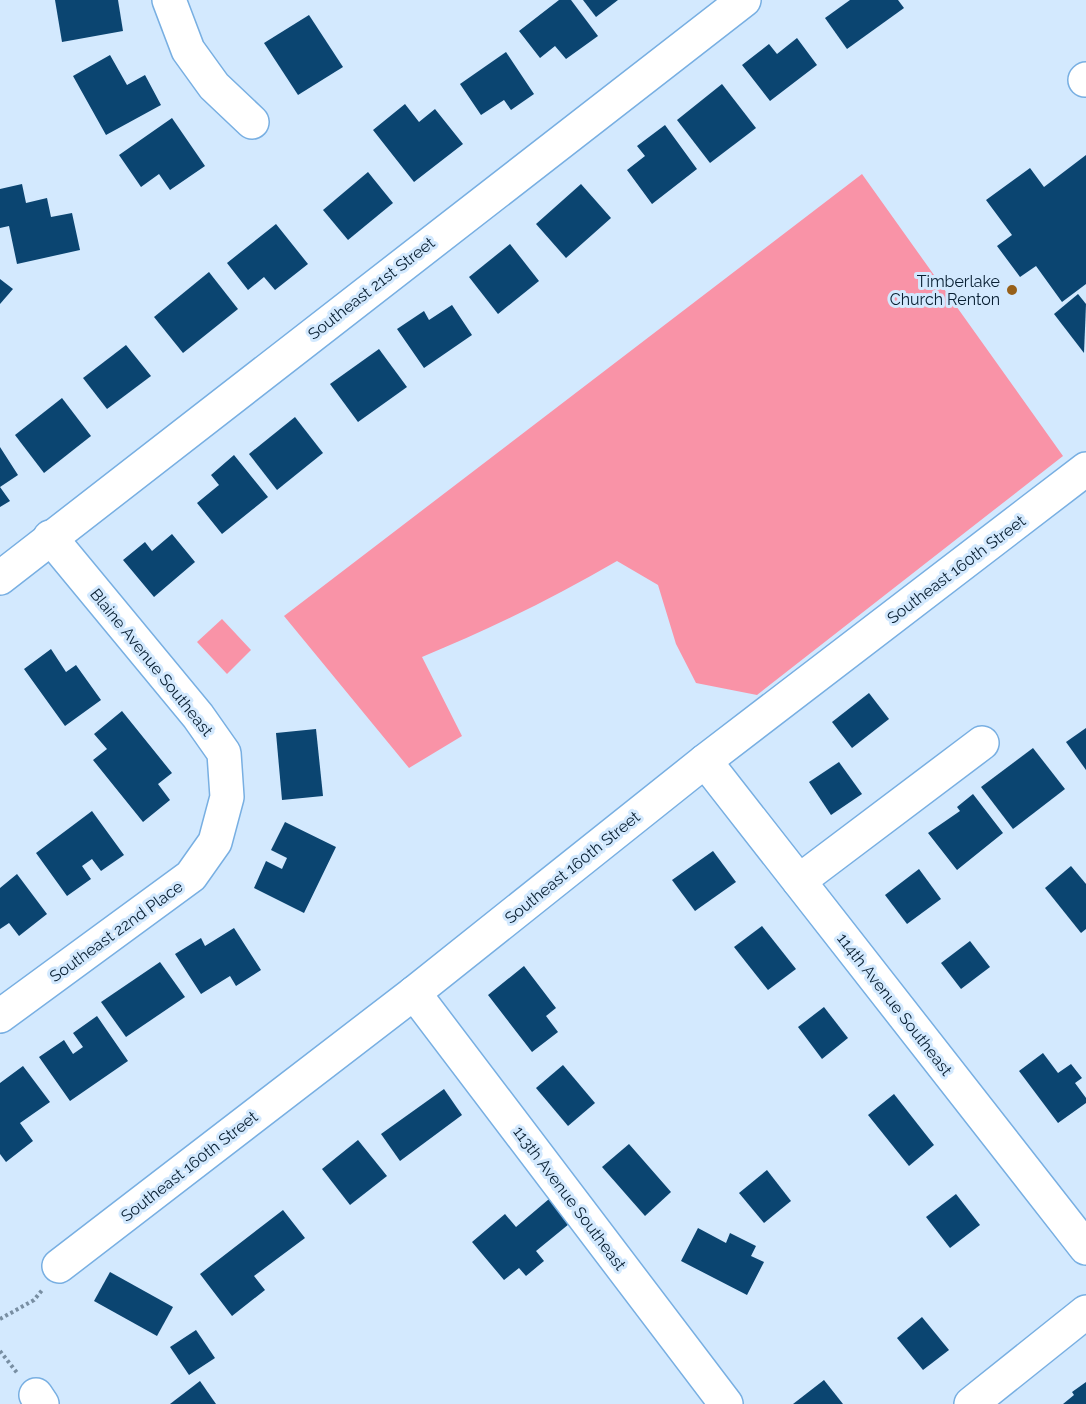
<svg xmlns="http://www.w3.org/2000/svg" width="1086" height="1404" font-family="Raleway,sans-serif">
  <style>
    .green { fill: #f993a7 }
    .building { fill: #0b4571 }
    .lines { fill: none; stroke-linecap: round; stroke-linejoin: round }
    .minor-casing { stroke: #78afe2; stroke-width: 36 }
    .path { stroke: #788ea2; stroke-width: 4; stroke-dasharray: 3 3; stroke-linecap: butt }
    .minor { stroke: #fff; stroke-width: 33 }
    .poi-dot { fill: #976019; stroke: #d3e9fe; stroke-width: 2 }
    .labels { text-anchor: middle; stroke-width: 6; stroke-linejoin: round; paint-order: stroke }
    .poi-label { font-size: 16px; fill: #081f32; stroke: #d3e9fe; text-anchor: end }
    .street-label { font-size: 16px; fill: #081f32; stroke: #d3e9fe }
  </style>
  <rect width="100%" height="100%" fill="#d3e9fe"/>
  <g class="green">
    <path d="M 862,174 L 1063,456 L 757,695 L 696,683 L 676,644 L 658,585 L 617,561 C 554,598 489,629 422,657 L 462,736 L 409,768 L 284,616 Z"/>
    <polygon points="222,619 251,650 227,674 197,642"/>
  </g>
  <g class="building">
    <polygon points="55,0 118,0 123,31 62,42"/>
    <polygon points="559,0 571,0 598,36 566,59 555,46 540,58 519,31"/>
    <polygon points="583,0 618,0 596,17"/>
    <polygon points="850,0 898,0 904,8 847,49 825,18"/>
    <polygon points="309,15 343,67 298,95 264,43"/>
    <polygon points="797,38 817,65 770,101 742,65 769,44 777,54"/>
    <polygon points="506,52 534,94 511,110 504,100 481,115 460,84"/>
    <polygon points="110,55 127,85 145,75 161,105 106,135 73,76"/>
    <polygon points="722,84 756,128 710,163 677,120"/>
    <polygon points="405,104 419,122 435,109 463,144 414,182 373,130"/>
    <polygon points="172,118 205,166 170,190 159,174 141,187 119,155"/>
    <polygon points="665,125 697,169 652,204 627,170 645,156 637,146"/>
    <polygon points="1086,155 1086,284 1062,302 1036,266 1020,277 997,246 1012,235 986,200 1030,168 1044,187"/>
    <polygon points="368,172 393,203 348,240 323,210"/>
    <polygon points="22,184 26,203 47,198 51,217 72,213 80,250 17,264 9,226 0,228 0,189"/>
    <polygon points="581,184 611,218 566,258 536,224"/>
    <polygon points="276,224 308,264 275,290 264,277 248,290 227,263"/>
    <polygon points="510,244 539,281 498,314 469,277"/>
    <polygon points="209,272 238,309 183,353 154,317"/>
    <polygon points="0,279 13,289 0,304"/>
    <polygon points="1078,294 1086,304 1084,353 1054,314"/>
    <polygon points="452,305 472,335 424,368 397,329 424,311 429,320"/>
    <polygon points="126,345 151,376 107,409 83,378"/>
    <polygon points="379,349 407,387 358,422 330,384"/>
    <polygon points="62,398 91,436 44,473 15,435"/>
    <polygon points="295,417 323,453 277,490 249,454"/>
    <polygon points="0,447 18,475 0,487 10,501 0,507"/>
    <polygon points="234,455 268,497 222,534 197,503 219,485 211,475"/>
    <polygon points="172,534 195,562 154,597 123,560 145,542 152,551"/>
    <polygon points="51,649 66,672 76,665 101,700 65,726 24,669"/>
    <polygon points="869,693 889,719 852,748 832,722"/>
    <polygon points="122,711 172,773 158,784 170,800 143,822 93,760 107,749 94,734"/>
    <polygon points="1086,728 1086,770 1066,742"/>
    <polygon points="316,729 323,796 282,800 276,733"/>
    <polygon points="1033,748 1065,789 1013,829 981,787"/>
    <polygon points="839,762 862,794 831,815 809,782"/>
    <polygon points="973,794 1003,833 957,870 928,833 960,811 957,807"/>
    <polygon points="92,811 124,855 101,871 92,859 82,866 91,879 67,896 36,853"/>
    <polygon points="285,822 336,847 304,913 254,888 266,861 282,869 287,858 271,850"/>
    <polygon points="713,851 736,882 695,911 672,880"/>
    <polygon points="1071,866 1086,884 1086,929 1081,933 1045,888"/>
    <polygon points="919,869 941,899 907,924 885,895"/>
    <polygon points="17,874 47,914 19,936 9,923 0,929 0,888"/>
    <polygon points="762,926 796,969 768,990 734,947"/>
    <polygon points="234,928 261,970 236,986 230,976 201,994 175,954 201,938 205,946"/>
    <polygon points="970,941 990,967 961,989 941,963"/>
    <polygon points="160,962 185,997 126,1037 101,1002"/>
    <polygon points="524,966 556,1008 546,1016 558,1032 532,1052 488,995"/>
    <polygon points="824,1007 848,1038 822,1059 798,1027"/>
    <polygon points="97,1016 128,1061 70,1101 39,1057 64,1040 73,1054 83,1047 73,1033"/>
    <polygon points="1043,1053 1058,1073 1071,1064 1082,1078 1075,1083 1086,1098 1086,1103 1058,1123 1019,1071"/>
    <polygon points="563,1065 595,1103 568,1126 536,1088"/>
    <polygon points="23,1066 50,1102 20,1123 33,1141 6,1162 0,1154 0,1083"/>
    <polygon points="444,1089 462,1115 400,1161 381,1134"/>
    <polygon points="894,1094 934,1145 909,1166 868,1115"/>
    <polygon points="358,1140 387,1176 350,1205 322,1169"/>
    <polygon points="629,1144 671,1192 645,1216 602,1167"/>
    <polygon points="767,1170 791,1201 764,1223 739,1193"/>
    <polygon points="956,1194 980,1225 950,1248 926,1217"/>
    <polygon points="549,1199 569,1224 536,1251 544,1261 526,1276 519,1268 504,1280 472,1242 505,1214 516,1227"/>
    <polygon points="283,1210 305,1238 254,1276 265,1290 232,1316 200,1274"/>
    <polygon points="698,1228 726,1243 730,1233 756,1246 751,1256 764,1262 747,1295 681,1261"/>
    <polygon points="110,1272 173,1307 157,1336 94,1301"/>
    <polygon points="922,1317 949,1350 923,1370 897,1338"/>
    <polygon points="196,1330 215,1358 189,1375 170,1347"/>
    <polygon points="824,1380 843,1404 793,1404"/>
    <polygon points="200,1381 216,1404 170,1404"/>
    <polygon points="1086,1382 1086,1404 1063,1404 1074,1395 1072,1392"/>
  </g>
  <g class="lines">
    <g class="minor-casing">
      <g id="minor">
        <polyline points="169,0 188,50 214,86 252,122"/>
        <polyline points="1085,80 1086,79"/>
        <polyline points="0,578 744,0"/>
        <polyline points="705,761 1086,1248"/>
        <polyline points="799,881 982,743"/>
        <polyline points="414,993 726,1404"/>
        <polyline points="0,1016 191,876 215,842 227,797 224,753 198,716 50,537"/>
        <polyline points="59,1266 414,993 705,761 1086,469"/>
        <polyline points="36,1395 42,1404"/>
        <polyline points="971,1404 1086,1312"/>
      </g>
    </g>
    <g class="path">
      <polyline points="0,1319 34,1300 43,1289"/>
      <polyline points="0,1351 18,1374"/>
    </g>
    <use href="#minor" class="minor"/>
  </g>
  <circle class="poi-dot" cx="1012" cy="290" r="6"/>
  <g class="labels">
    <g class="poi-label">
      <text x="1000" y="287">Timberlake<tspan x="1000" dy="18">Church Renton</tspan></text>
    </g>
    <g class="street-label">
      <text transform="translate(371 288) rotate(-38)" y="6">Southeast 21st Street</text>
      <text transform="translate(956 569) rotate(-37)" y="6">Southeast 160th Street</text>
      <text transform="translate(152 662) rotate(51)" y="6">Blaine Avenue Southeast</text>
      <text transform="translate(572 867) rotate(-39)" y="6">Southeast 160th Street</text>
      <text transform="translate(116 931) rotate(-36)" y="6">Southeast 22nd Place</text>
      <text transform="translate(895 1004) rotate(52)" y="6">114th Avenue Southeast</text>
      <text transform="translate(189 1166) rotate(-38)" y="6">Southeast 160th Street</text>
      <text transform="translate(570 1198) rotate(53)" y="6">113th Avenue Southeast</text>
    </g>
  </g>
</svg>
